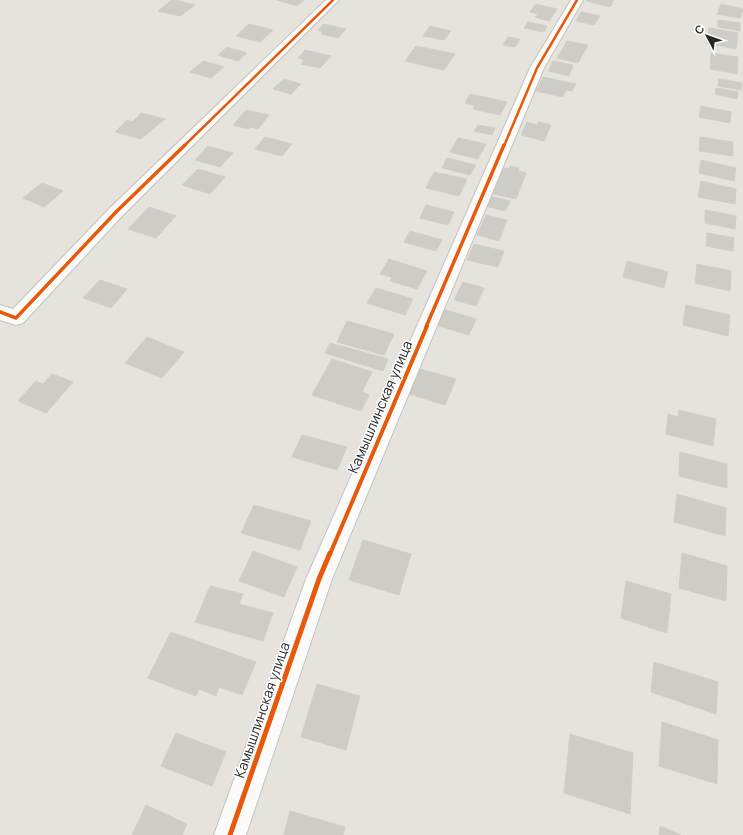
<svg xmlns="http://www.w3.org/2000/svg" width="743" height="835" font-family="Manrope,sans-serif">
  <style>
    .building { fill: #cfccc7; stroke: #d1cec8 }
    .lines { fill: none; stroke-linecap: round; stroke-linejoin: round }
    .minor-casing { stroke: #c3c2c2; stroke-width: 2 }
    .minor { fill: #fbfbfa; fill-rule: evenodd }
    .cycleway-far3-casing { stroke: #fff; stroke-width: 4 }
    .cycleway-far2-casing { stroke: #fff; stroke-width: 5.5 }
    .cycleway-far1-casing { stroke: #fff; stroke-width: 6 }
    .cycleway-casing { stroke: #fff; stroke-width: 8 }
    .cycleway-far3 { stroke: #e8590c; stroke-width: 2.5 }
    .cycleway-far2 { stroke: #e8590c; stroke-width: 3.5 }
    .cycleway-far1 { stroke: #e8590c; stroke-width: 4 }
    .cycleway { stroke: #e8590c; stroke-width: 5 }
    .labels { text-anchor: middle; stroke-width: 3; stroke-linejoin: round; paint-order: stroke }
    .street-label { font-size: 14px; fill: #272727; stroke: #fff }
  </style>
  <rect width="100%" height="100%" fill="#e6e3dc"/>
  <g class="building">
    <polygon points="172,0 176,0 195,5 180,16 158,11"/>
    <polygon points="277,0 304,0 297,6"/>
    <polygon points="587,0 614,0 610,7 587,1"/>
    <polygon points="536,4 557,9 549,21 535,17 538,14 530,12"/>
    <polygon points="721,4 743,9 740,18 717,14"/>
    <polygon points="581,12 600,16 594,25 576,21"/>
    <polygon points="718,20 740,23 740,31 718,27"/>
    <polygon points="528,22 547,26 544,32 524,28"/>
    <polygon points="249,24 273,30 260,42 236,36"/>
    <polygon points="324,24 346,29 338,38 321,34 323,32 318,30"/>
    <polygon points="430,26 451,31 444,40 423,36"/>
    <polygon points="709,28 738,33 736,49 706,43"/>
    <polygon points="508,37 520,39 515,47 503,45"/>
    <polygon points="567,41 588,45 578,63 557,58"/>
    <polygon points="416,46 455,54 444,70 405,61"/>
    <polygon points="227,47 247,53 238,61 218,55"/>
    <polygon points="305,50 331,56 320,68 301,64 304,60 298,58"/>
    <polygon points="711,53 738,57 737,74 710,69"/>
    <polygon points="203,61 224,67 211,78 190,72"/>
    <polygon points="553,61 573,65 569,76 548,71"/>
    <polygon points="543,77 576,84 572,91 566,90 563,97 536,91"/>
    <polygon points="284,79 301,84 291,94 273,89"/>
    <polygon points="719,79 742,83 741,90 718,86"/>
    <polygon points="716,88 738,92 737,99 715,94"/>
    <polygon points="470,94 507,102 500,115 473,109 475,106 465,103"/>
    <polygon points="701,106 731,112 730,123 699,117"/>
    <polygon points="246,110 269,115 258,129 250,127 248,129 233,125"/>
    <polygon points="141,113 165,119 141,139 115,132 127,120 132,122"/>
    <polygon points="527,122 537,125 538,122 551,125 544,141 521,135"/>
    <polygon points="478,125 495,128 492,135 474,131"/>
    <polygon points="265,137 292,144 282,156 255,149"/>
    <polygon points="700,137 733,142 733,156 699,151"/>
    <polygon points="458,138 486,144 478,159 450,152"/>
    <polygon points="208,146 233,153 220,167 195,160"/>
    <polygon points="447,158 476,165 470,175 442,168"/>
    <polygon points="701,160 736,168 734,181 699,173"/>
    <polygon points="510,166 519,168 518,171 526,173 516,199 489,193 500,167 509,169"/>
    <polygon points="198,169 225,177 210,194 182,185"/>
    <polygon points="434,172 467,179 459,196 426,188"/>
    <polygon points="701,181 736,189 735,204 698,197"/>
    <polygon points="42,183 63,191 44,207 23,198"/>
    <polygon points="486,195 510,201 505,211 481,205"/>
    <polygon points="426,205 454,212 448,225 420,218"/>
    <polygon points="149,207 176,216 156,238 128,229"/>
    <polygon points="705,210 736,216 735,229 705,223"/>
    <polygon points="486,215 507,220 499,241 477,235"/>
    <polygon points="410,231 442,240 436,251 404,242"/>
    <polygon points="707,233 734,238 733,251 706,246"/>
    <polygon points="474,244 504,251 498,267 467,260"/>
    <polygon points="389,259 427,271 417,289 390,281 392,277 380,274"/>
    <polygon points="627,261 668,272 664,288 623,277"/>
    <polygon points="697,264 731,271 730,291 695,283"/>
    <polygon points="100,280 127,289 111,308 83,298"/>
    <polygon points="463,282 484,288 476,306 454,300"/>
    <polygon points="376,288 413,299 405,315 367,303"/>
    <polygon points="686,305 730,315 728,336 683,325"/>
    <polygon points="443,309 476,319 469,335 436,325"/>
    <polygon points="347,321 394,334 384,355 337,342"/>
    <polygon points="147,337 184,352 162,378 125,363"/>
    <polygon points="330,343 388,359 383,371 325,353"/>
    <polygon points="332,359 372,372 362,392 369,395 361,411 312,395"/>
    <polygon points="417,368 456,379 445,405 406,393"/>
    <polygon points="52,374 73,382 46,413 18,401 36,381 43,384"/>
    <polygon points="679,410 716,419 713,446 666,434 668,414 678,417"/>
    <polygon points="302,435 347,447 337,470 292,457"/>
    <polygon points="680,452 727,464 727,488 679,476"/>
    <polygon points="677,494 726,508 725,536 674,522"/>
    <polygon points="254,505 311,521 300,550 241,533"/>
    <polygon points="363,540 411,554 399,595 349,580"/>
    <polygon points="253,551 297,567 284,597 239,581"/>
    <polygon points="682,553 727,566 726,601 679,588"/>
    <polygon points="626,581 671,594 667,633 621,618"/>
    <polygon points="210,586 243,594 239,604 273,613 263,641 195,622"/>
    <polygon points="171,632 256,662 242,695 219,687 216,696 199,689 196,696 148,678"/>
    <polygon points="654,662 718,682 716,714 651,692"/>
    <polygon points="317,684 360,696 346,750 301,737"/>
    <polygon points="662,722 718,740 717,784 659,766"/>
    <polygon points="176,733 226,752 212,786 161,766"/>
    <polygon points="570,734 633,753 630,814 564,793"/>
    <polygon points="146,805 187,824 182,835 132,835"/>
    <polygon points="290,811 345,827 343,835 284,835"/>
    <polygon points="660,826 681,835 659,835"/>
  </g>
  <g class="lines">
    <g class="minor-casing">
      <g id="minor">
        <polygon points="326,0 339,0 123,215 23,323 16,325 0,320 0,305 13,309 111,207"/>
        <polygon points="571,0 583,0 544,68 332,579 246,835 214,835 306,579 530,68"/>
      </g>
    </g>
    <use href="#minor" class="minor"/>
    <g class="cycleway-far3-casing">
      <g id="cycleway-far3">
        <polyline points="184,146 333,0"/>
        <polyline points="504,146 537,68 577,0"/>
      </g>
    </g>
    <g class="cycleway-far2-casing">
      <g id="cycleway-far2">
        <polyline points="0,312 16,318 117,211 185,145"/>
        <polyline points="426,327 504,145"/>
      </g>
    </g>
    <g class="cycleway-far1-casing">
      <polyline id="cycleway-far1" points="330,554 427,326"/>
    </g>
    <g class="cycleway-casing">
      <polyline id="cycleway" points="230,835 319,579 330,553"/>
    </g>
    <use href="#cycleway-far3" class="cycleway-far3"/>
    <use href="#cycleway-far2" class="cycleway-far2"/>
    <use href="#cycleway-far1" class="cycleway-far1"/>
    <use href="#cycleway" class="cycleway"/>
  </g>
  <g class="labels">
    <g class="street-label">
      <text transform="translate(380 407) rotate(-67)" y="5">Камышлинская улица</text>
      <text transform="translate(262 710) rotate(-71)" y="5">Камышлинская улица</text>
    </g>
  </g>
  <g transform="translate(707 36) rotate(311)" stroke="#ffffff" stroke-width="3" paint-order="stroke">
  <path d="M0-3L7 15L0 10L-7 15Z" fill="#272727"/>
  <text y="-6" font-size="11" font-weight="bold" text-anchor="middle" fill="#272727">С</text>
  </g>
</svg>
